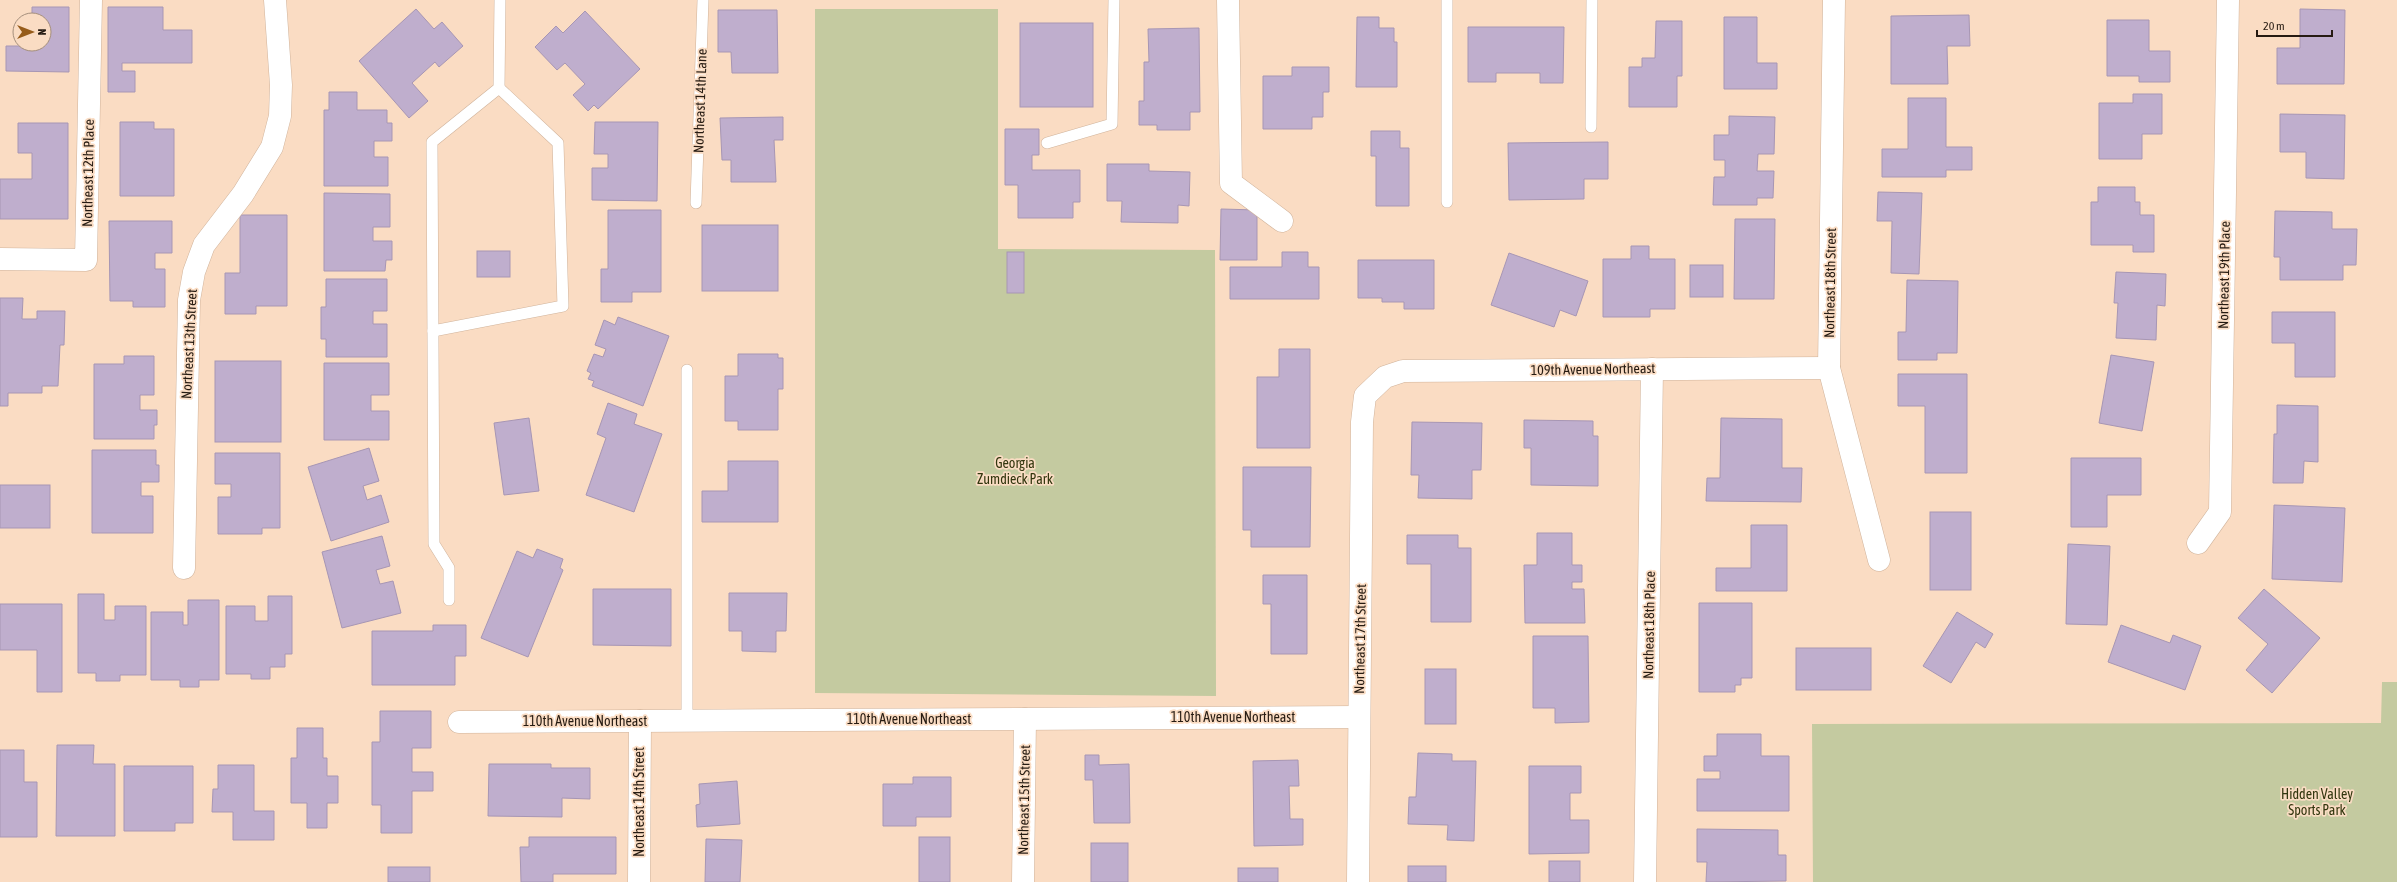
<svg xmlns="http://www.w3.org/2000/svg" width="2397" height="882" font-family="'Asap Condensed',sans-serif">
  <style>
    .green { fill: #c4caa0 }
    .building { fill: #bfaecd; stroke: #a796b4 }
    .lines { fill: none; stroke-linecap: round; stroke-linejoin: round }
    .lane-casing { stroke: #d0b39b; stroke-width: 12 }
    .street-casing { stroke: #d0b39b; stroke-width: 23 }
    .lane { stroke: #fff; stroke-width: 11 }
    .street { stroke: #fff; stroke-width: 22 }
    .labels { text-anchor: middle; stroke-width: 3.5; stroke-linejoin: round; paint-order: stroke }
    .street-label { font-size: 14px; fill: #261b12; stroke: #fadcc3 }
    .park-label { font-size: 14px; fill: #32360e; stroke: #fadcc3 }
  </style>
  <rect width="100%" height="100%" fill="#fadcc3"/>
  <g class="green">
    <polygon points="815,9 998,9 998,249 1215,250 1216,696 815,693"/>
    <polygon points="2382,682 2397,682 2397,882 1813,882 1812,724 2381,723"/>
  </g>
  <g class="building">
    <polygon points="32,7 69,7 69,72 6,71 6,46 32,46 32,44 44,44 44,20 32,20"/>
    <polygon points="108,7 163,7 163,30 192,30 192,63 122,63 122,71 135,71 135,92 108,92"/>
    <polygon points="416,9 434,29 442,22 463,46 439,67 435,62 412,83 428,101 409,118 359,61"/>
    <polygon points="2300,9 2345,10 2344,84 2277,84 2277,48 2300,48"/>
    <polygon points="718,10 777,10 778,73 732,73 731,52 718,52"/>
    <polygon points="585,11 640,69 598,109 594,105 588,111 573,95 585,84 565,63 557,70 535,47 556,26 563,33"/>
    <polygon points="1969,15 1970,46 1947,46 1948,84 1891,84 1891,16"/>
    <polygon points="1357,17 1379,17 1379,28 1394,28 1394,42 1397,42 1397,87 1356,87"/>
    <polygon points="1724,17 1757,17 1757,63 1777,63 1777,89 1724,89"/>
    <polygon points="2107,20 2149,20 2149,51 2170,51 2170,82 2139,82 2139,76 2107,76"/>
    <polygon points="1656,21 1682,21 1682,76 1677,76 1677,107 1629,107 1629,67 1642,67 1642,58 1655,58"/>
    <rect x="1020" y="23" width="73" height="84"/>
    <polygon points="1468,27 1564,27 1563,83 1540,83 1540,73 1496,73 1496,82 1468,82"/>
    <polygon points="1199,28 1200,112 1190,112 1190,130 1157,130 1157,125 1139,125 1139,101 1144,101 1144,62 1149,62 1148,29"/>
    <polygon points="1292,67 1329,67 1329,92 1323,92 1323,117 1312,117 1312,129 1263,129 1263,76 1292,76"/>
    <polygon points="329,92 357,92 357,110 387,110 387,123 392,123 392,141 374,141 374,157 388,157 388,186 324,186 324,110 329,110"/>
    <polygon points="2133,94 2162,94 2162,134 2142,134 2142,159 2099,159 2099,103 2133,103"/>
    <polygon points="1908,98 1946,98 1946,147 1972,147 1972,170 1946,170 1946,177 1882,177 1882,149 1908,149"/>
    <polygon points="2280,114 2345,115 2344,179 2306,178 2306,152 2280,152"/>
    <polygon points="1729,116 1775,117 1774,154 1758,154 1757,171 1774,171 1773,198 1757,198 1757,205 1713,205 1714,177 1725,177 1725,160 1714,160 1714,135 1729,135"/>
    <polygon points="783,117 783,140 774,140 776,182 731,182 731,160 722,160 720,118"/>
    <polygon points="120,122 154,122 154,129 174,129 174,196 120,196"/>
    <polygon points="595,122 658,122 657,201 592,200 592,168 608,168 608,154 594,154"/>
    <polygon points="18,123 68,123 68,219 0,219 0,179 32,179 32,153 18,153"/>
    <polygon points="1005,129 1039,129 1039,155 1032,155 1032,170 1080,170 1080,202 1073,202 1073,218 1018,218 1018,185 1005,185"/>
    <polygon points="1371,131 1400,131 1400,148 1409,148 1409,206 1376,206 1376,156 1371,156"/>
    <polygon points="1608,142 1608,179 1584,179 1584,199 1509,200 1508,143"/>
    <polygon points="1107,164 1149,164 1149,171 1190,172 1189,206 1178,205 1178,223 1121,222 1122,201 1107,201"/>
    <polygon points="2098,187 2135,187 2135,202 2140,202 2140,215 2154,215 2154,252 2133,252 2133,245 2091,245 2091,202 2098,202"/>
    <polygon points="1878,192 1922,193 1919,274 1891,273 1892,221 1877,221"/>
    <polygon points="324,193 390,194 390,227 373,227 373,241 392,241 392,260 386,260 385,271 324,271"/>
    <polygon points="1221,209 1257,210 1257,260 1220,260"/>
    <polygon points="608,210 661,210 661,292 632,292 632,302 601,302 601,269 608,269"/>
    <polygon points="2275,211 2332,212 2332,229 2357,229 2356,265 2343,265 2343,280 2280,280 2280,257 2274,257"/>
    <polygon points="240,215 287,215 287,306 256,306 256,314 225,314 225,273 240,273"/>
    <polygon points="1735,219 1775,219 1774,299 1734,299"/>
    <polygon points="109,221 172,221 172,253 155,253 155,269 165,269 165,307 133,307 133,301 110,301"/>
    <rect x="702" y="225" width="76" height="66"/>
    <polygon points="1631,246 1649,246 1649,259 1675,259 1675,309 1650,309 1650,317 1603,317 1603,259 1631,259"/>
    <rect x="477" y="251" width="33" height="26"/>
    <rect x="1007" y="252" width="17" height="41"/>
    <polygon points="1282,252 1308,252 1308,267 1319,267 1319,299 1230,299 1230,267 1282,267"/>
    <polygon points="1509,253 1588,281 1576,316 1560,310 1554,327 1491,305"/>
    <polygon points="1358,260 1434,260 1434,309 1404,309 1404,302 1382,302 1382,298 1358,298"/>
    <rect x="1690" y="265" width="33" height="32"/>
    <polygon points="2116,272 2166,274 2165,306 2157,305 2156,340 2116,338 2118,303 2114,303"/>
    <polygon points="326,279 387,279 387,311 373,311 373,324 387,324 387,357 326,357 326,339 321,339 321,307 326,307"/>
    <polygon points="1907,280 1958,281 1957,353 1937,353 1937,360 1898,360 1898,332 1906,332"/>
    <polygon points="0,298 23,298 22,319 37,319 37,311 65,311 64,345 60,345 58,386 42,386 42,393 8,393 8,406 0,406"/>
    <polygon points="2272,312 2335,312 2335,377 2295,377 2295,343 2272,343"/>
    <polygon points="618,317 669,336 643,406 592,386 594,381 588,379 591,373 587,371 594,354 603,357 606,349 595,345 604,320 615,325"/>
    <polygon points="1279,349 1310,349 1310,448 1257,448 1257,377 1279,377"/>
    <polygon points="738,354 778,354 778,358 783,358 783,389 778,389 778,430 738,430 738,421 725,421 725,376 738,376"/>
    <polygon points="2111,355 2154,362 2142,431 2099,423"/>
    <polygon points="124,356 154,356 154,395 140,395 140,410 157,410 157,425 154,425 154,439 94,439 94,364 124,364"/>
    <rect x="215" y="361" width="66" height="81"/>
    <polygon points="324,363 389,363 389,395 371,395 371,411 389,411 389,440 324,440"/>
    <polygon points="1898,374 1967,374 1967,473 1925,473 1925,406 1898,406"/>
    <polygon points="608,403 637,414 634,424 662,434 634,512 586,495 606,438 597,434"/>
    <polygon points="2277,405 2318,406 2318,462 2304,461 2303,483 2273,483 2274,434 2277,434"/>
    <polygon points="529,418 539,491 504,495 494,423"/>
    <polygon points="1721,418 1782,419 1782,468 1802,468 1801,502 1706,501 1707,478 1720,478"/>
    <polygon points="1524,420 1593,421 1593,436 1598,436 1598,486 1531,485 1531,448 1524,448"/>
    <polygon points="1412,422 1482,423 1481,470 1472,470 1472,499 1418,498 1419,475 1411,475"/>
    <polygon points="369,448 379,481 363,486 367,500 381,495 389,522 331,541 308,467"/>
    <polygon points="92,450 156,450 156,465 159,465 159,482 141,482 141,496 153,496 153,533 92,533"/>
    <polygon points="215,453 280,453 280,528 262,528 262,534 218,534 218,497 231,497 231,484 215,484"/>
    <polygon points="2071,458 2141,458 2141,495 2107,495 2107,527 2071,527"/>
    <polygon points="728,461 778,461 778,522 702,522 702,491 728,491"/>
    <polygon points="1243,467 1311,467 1310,547 1251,547 1251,530 1243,530"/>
    <rect x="0" y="485" width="50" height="43"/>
    <polygon points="2274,505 2345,508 2342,582 2272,579"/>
    <rect x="1930" y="512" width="41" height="78"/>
    <polygon points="1751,525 1787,525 1787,591 1716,591 1716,568 1751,568"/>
    <polygon points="1537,533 1572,533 1572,565 1582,565 1582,582 1572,582 1572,589 1584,589 1585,623 1525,623 1524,565 1537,565"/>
    <polygon points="1407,535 1458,535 1458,548 1471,548 1471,622 1431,622 1431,564 1407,564"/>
    <polygon points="382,536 390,566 376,570 380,584 393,581 401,613 342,628 322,552"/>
    <polygon points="2068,544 2110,546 2107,625 2066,624"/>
    <polygon points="537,549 563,559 560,568 563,570 528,657 481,638 517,551 533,558"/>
    <polygon points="1263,575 1307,575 1307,654 1271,654 1271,604 1263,604"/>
    <polygon points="593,589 671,589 671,646 593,645"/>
    <polygon points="2264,589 2320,638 2272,693 2246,670 2268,644 2238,618"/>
    <polygon points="729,593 787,593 786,631 776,631 776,652 742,651 742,631 729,631"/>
    <polygon points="78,594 104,594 104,620 115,620 115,606 146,606 146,675 120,675 120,681 96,681 96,673 78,673"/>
    <polygon points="268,596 292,596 292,654 285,654 285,667 270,667 270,679 251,679 251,674 226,674 226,606 255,606 255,621 268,621"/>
    <polygon points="188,600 219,600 219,680 199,680 199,687 180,687 180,680 151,680 151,612 183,612 183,625 188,625"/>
    <polygon points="1699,603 1752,603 1752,678 1741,678 1741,685 1735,685 1735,692 1699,692"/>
    <polygon points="0,604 62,604 62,692 37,692 37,650 0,650"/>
    <polygon points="1957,612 1993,634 1985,648 1976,642 1951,683 1923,666"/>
    <polygon points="433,625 466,625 466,656 455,656 455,685 372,685 372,631 433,631"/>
    <polygon points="2121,625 2170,643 2173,635 2201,646 2185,690 2108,662"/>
    <polygon points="1533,636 1588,636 1589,722 1555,723 1555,708 1533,708"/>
    <rect x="1796" y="648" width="75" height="42"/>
    <rect x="1425" y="669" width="31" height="55"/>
    <polygon points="380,711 431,711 431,748 412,748 412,772 433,772 433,791 412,791 412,833 381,833 381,805 372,805 372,742 380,742"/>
    <polygon points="297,728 323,728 323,758 327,758 327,776 338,776 338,803 327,803 327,828 307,828 307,803 291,803 291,758 297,758"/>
    <polygon points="1717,734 1761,734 1761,756 1789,756 1789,811 1697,811 1697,779 1720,779 1720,771 1704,771 1704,756 1717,756"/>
    <polygon points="57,745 94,745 93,764 115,764 115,836 56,836"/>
    <polygon points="0,750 24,750 24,782 37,782 37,837 0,837"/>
    <polygon points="1418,753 1452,754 1452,761 1476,761 1474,841 1447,840 1448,825 1408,824 1409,797 1416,797"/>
    <polygon points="1085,755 1099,755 1099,765 1129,764 1130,823 1094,823 1093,780 1085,780"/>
    <polygon points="1298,760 1299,786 1289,786 1290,819 1303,819 1303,845 1254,846 1253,761"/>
    <polygon points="489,764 551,764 551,768 590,768 590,799 562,798 562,817 488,816"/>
    <polygon points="218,765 254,765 254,811 274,811 274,840 233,840 233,812 212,812 213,789 218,789"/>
    <polygon points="124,766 193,766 193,823 175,823 175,831 124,831"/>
    <polygon points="1529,766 1581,766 1581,793 1570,793 1570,820 1589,820 1589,853 1529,854"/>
    <polygon points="913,777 951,777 951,817 916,817 916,826 883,826 883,784 913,784"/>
    <polygon points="737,781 740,824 697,827 696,805 700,804 699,784"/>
    <polygon points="1697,829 1778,830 1778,855 1786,855 1786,881 1706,882 1707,862 1697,862"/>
    <polygon points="529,837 616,837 616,874 553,874 553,882 521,882 520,847 529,847"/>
    <rect x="919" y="837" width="31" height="45"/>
    <polygon points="706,839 742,840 740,882 705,882"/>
    <rect x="1091" y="843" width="37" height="39"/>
    <rect x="1549" y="861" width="31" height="21"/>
    <rect x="1408" y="866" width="38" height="16"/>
    <rect x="388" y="867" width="42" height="15"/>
    <rect x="1238" y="868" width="40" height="14"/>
  </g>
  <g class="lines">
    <g class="lane-casing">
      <g id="lane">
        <polyline points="1447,0 1447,202"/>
        <polyline points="1591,127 1592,0"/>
        <polyline points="1047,143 1112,124 1114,0"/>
        <polyline points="696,203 703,0"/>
        <polyline points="433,331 563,306 558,143 499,88"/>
        <polyline points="687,370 687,721"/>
        <polyline points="449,600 449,568 434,544 432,142 499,88 500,0"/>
      </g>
    </g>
    <g class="street-casing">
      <g id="street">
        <polyline points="1228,0 1231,183 1282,221"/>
        <polyline points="1834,0 1829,368 1879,560"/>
        <polyline points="0,259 86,260 91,0"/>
        <polyline points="2198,543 2220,512 2228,0"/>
        <polyline points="184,568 189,300 194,272 204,245 243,194 272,147 280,116 281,85 275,0"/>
        <polyline points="459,722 1359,717"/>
        <polyline points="639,882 640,721"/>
        <polyline points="1023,882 1025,719"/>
        <polyline points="1358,882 1362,422 1365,396 1385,377 1403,371 1829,368"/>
        <polyline points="1645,882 1652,369"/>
      </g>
    </g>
    <use href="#lane" class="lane"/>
    <use href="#street" class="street"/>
  </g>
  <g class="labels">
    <g class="street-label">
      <text transform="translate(700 101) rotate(-88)" y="5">Northeast 14th Lane</text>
      <text transform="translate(88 173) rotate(-89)" y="5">Northeast 12th Place</text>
      <text transform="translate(2224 275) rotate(-89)" y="5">Northeast 19th Place</text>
      <text transform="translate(1830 283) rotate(-89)" y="5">Northeast 18th Street</text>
      <text transform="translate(189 344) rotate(-87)" y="5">Northeast 13th Street</text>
      <text transform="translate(1593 369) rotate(-1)" y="5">109th Avenue Northeast</text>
      <text transform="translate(1649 625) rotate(-89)" y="5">Northeast 18th Place</text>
      <text transform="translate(1360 639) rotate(-89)" y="5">Northeast 17th Street</text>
      <text x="1233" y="722">110th Avenue Northeast</text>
      <text x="909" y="724">110th Avenue Northeast</text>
      <text x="585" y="726">110th Avenue Northeast</text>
      <text transform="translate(1024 800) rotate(-89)" y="5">Northeast 15th Street</text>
      <text transform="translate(639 802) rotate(-90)" y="5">Northeast 14th Street</text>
    </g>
    <g class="park-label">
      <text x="1015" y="468">Georgia<tspan x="1015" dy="16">Zumdieck Park</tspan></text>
      <text x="2317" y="799">Hidden Valley<tspan x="2317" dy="16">Sports Park</tspan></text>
    </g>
  </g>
  <g transform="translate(32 32) rotate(90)"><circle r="19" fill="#fadcc3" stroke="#a58f7c"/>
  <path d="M0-3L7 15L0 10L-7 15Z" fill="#965c1a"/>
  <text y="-6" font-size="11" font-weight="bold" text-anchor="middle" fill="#261b12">N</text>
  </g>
  <path d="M2257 30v6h75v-6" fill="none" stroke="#261b12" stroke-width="2"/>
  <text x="2263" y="30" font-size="12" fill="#261b12" stroke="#fadcc3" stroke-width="3" paint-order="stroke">20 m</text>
</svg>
